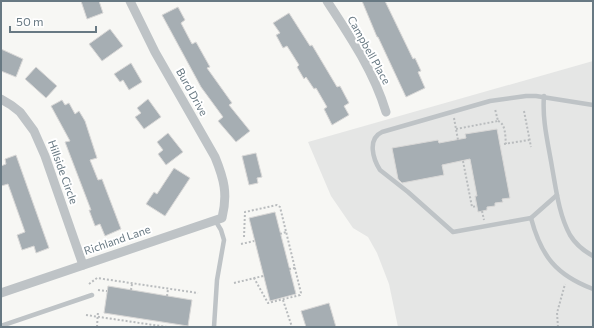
<svg xmlns="http://www.w3.org/2000/svg" width="594" height="328" font-family="Commissioner,sans-serif">
  <style>
    .built { fill: #e5e6e5 }
    .building { fill: #a6aeb3; stroke: #d9d8d7 }
    .lines { fill: none; stroke-linecap: round; stroke-linejoin: round }
    .path { stroke: #b9bcbe; stroke-width: 2; stroke-dasharray: 2 2; stroke-linecap: butt }
    .service { stroke: #bec3c6; stroke-width: 4.5 }
    .minor { stroke: #bec3c6; stroke-width: 9 }
    .labels { text-anchor: middle; stroke-width: 4; stroke-linejoin: round; paint-order: stroke }
    .street-label { font-size: 11px; fill: #687983; stroke: #fff }
  </style>
  <rect width="100%" height="100%" fill="#f7f7f4"/>
  <polygon class="built" points="593,61 593,327 398,327 389,284 377,253 368,237 353,228 331,196 308,142"/>
  <g class="building">
    <polygon points="81,1 99,1 103,13 87,19"/>
    <polygon points="362,1 385,1 413,59 415,58 421,71 418,72 425,88 406,97 378,37 377,37"/>
    <polygon points="178,7 185,20 181,23 192,44 196,42 210,67 207,68 232,103 229,105 250,131 236,142 218,121 223,117 201,87 162,15"/>
    <polygon points="289,13 310,46 312,45 337,87 340,86 349,103 344,106 349,115 332,125 324,109 327,107 316,88 314,89 306,77 304,79 297,67 299,65 287,46 283,48 276,35 280,33 273,23"/>
    <polygon points="110,29 123,46 102,61 89,44"/>
    <polygon points="1,49 23,59 16,77 1,71"/>
    <polygon points="131,63 142,82 129,90 123,80 120,82 114,74"/>
    <polygon points="36,67 57,86 46,98 25,79"/>
    <polygon points="148,99 161,117 144,129 135,117 141,113 137,108"/>
    <polygon points="62,100 65,105 69,103 75,114 79,111 85,121 97,158 90,160 98,180 102,179 121,229 105,236 100,224 95,226 89,210 91,210 65,142 70,141 51,106"/>
    <polygon points="497,129 510,198 502,199 503,202 495,203 495,206 487,207 487,210 478,212 475,196 477,196 470,159 442,165 444,175 402,183 398,179 392,148 438,140 439,143 466,138 465,134"/>
    <polygon points="168,133 183,152 166,165 158,154 163,150 157,142"/>
    <polygon points="256,153 262,177 257,178 258,183 249,185 242,156"/>
    <polygon points="16,155 49,248 36,253 34,246 22,250 17,235 25,232 8,184 1,186 1,166 6,164 5,159"/>
    <polygon points="174,168 190,178 165,216 146,204 154,192 157,194"/>
    <polygon points="275,212 296,294 270,301 249,218"/>
    <polygon points="108,286 192,300 188,326 104,313"/>
    <polygon points="329,303 336,327 306,327 301,311"/>
  </g>
  <g class="lines">
    <g class="path">
      <polyline points="524,111 531,147"/>
      <polyline points="454,118 458,140"/>
      <path d="M 498,121 C 506,124 505,136 506,144"/>
      <polyline points="456,129 498,121 495,109"/>
      <polyline points="504,144 529,140"/>
      <polyline points="463,161 472,207 477,206"/>
      <polyline points="482,211 484,220"/>
      <polyline points="280,234 286,232"/>
      <polyline points="244,237 245,212 277,205 280,207 301,293 300,295 268,303 254,278"/>
      <polyline points="241,244 254,241"/>
      <polyline points="289,269 295,268"/>
      <polyline points="234,283 263,276"/>
      <polyline points="89,284 97,278 198,293"/>
      <polyline points="98,290 107,291"/>
      <polyline points="131,290 132,284"/>
      <polyline points="167,296 168,289"/>
      <polyline points="283,300 292,327"/>
      <polyline points="86,315 167,327"/>
      <polyline points="97,327 98,311"/>
      <polyline points="558,327 557,313 565,284"/>
    </g>
    <g class="service">
      <path d="M 544,96 C 542,120 548,143 552,167 C 556,189 559,215 570,235 C 576,245 584,251 593,256"/>
      <path d="M 593,105 L 536,96 L 526,96 L 490,101 L 382,132 C 367,139 373,159 380,170 L 408,192 L 453,232 L 531,218 C 541,256 556,275 593,289"/>
      <polyline points="531,218 557,195"/>
      <polyline points="1,326 92,295"/>
      <polyline points="214,327 217,280 224,240 221,230 215,220"/>
    </g>
    <g class="minor">
      <path d="M 327,1 C 350,36 374,72 386,112"/>
      <polyline points="1,99 11,105 20,112 34,131 45,156 83,265"/>
      <path d="M 1,293 L 222,218 C 228,194 224,179 215,157 L 155,52 L 130,1"/>
    </g>
  </g>
  <g class="labels">
    <g class="street-label">
      <text transform="translate(369 50) rotate(61)" y="4">Campbell Place</text>
      <text transform="translate(192 92) rotate(61)" y="4">Burd Drive</text>
      <text transform="translate(63 172) rotate(70)" y="4">Hillside Circle</text>
      <text transform="translate(117 240) rotate(-19)" y="4">Richland Lane</text>
    </g>
  </g>
  <rect width="594" height="328" fill="none" stroke="#687983" stroke-width="4"/>
  <path d="M10 26v6h86v-6" fill="none" stroke="#687983" stroke-width="2"/>
  <text x="16" y="26" font-size="12" fill="#687983" stroke="#ffffff" stroke-width="3" paint-order="stroke">50 m</text>
</svg>
